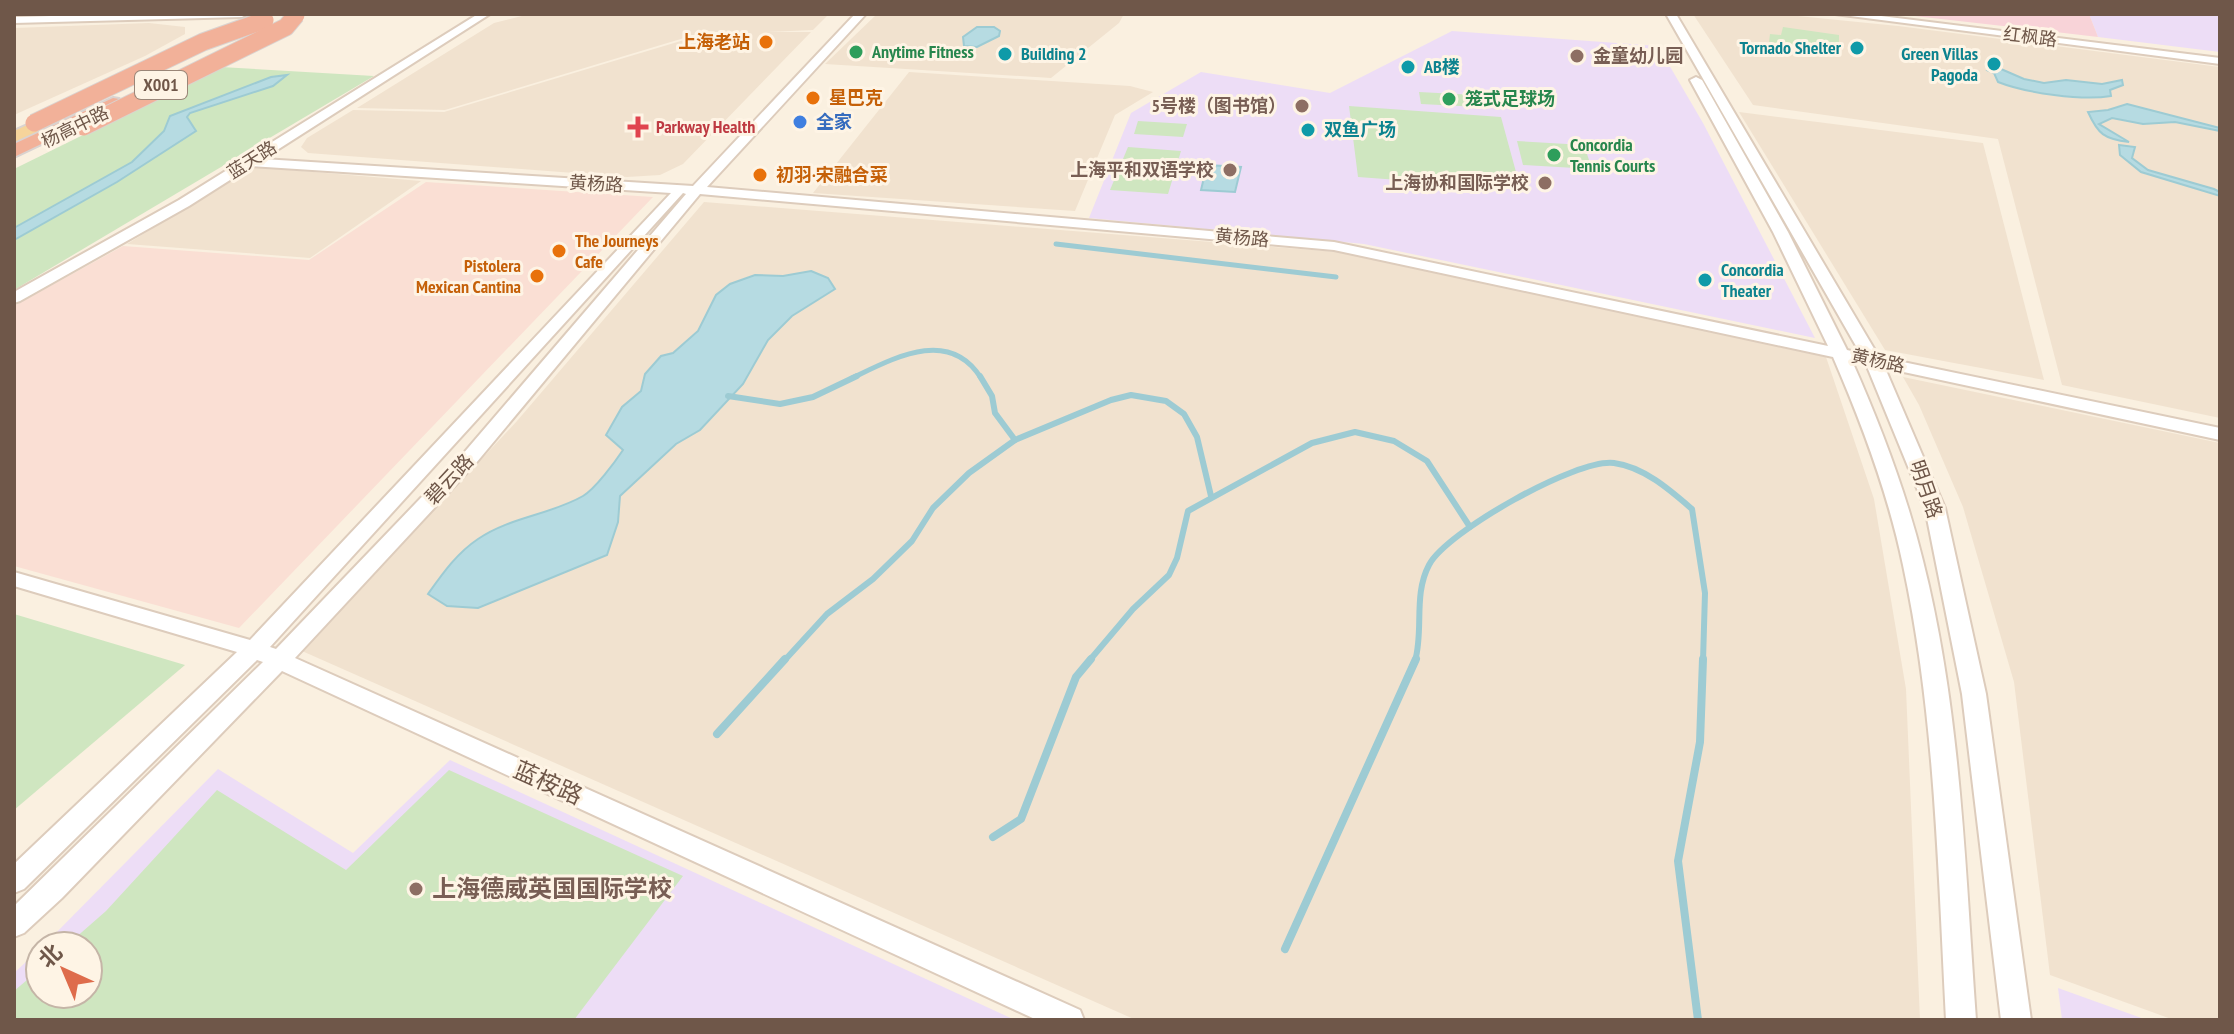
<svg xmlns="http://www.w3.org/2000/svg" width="2234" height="1034" font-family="'PT Sans Narrow','Noto Sans SC',sans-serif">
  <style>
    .residential { fill: #f1e2cf }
    .commercial { fill: #fadfd4 }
    .education { fill: #edddf6 }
    .medical { fill: #f8d3d8 }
    .green { fill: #cfe6c0 }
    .water { fill: #b6dbe2; stroke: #9dcbd3; stroke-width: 2 }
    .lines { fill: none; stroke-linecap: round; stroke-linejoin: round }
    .stream-far2 { stroke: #9dcbd3; stroke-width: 5 }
    .stream-far1 { stroke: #9dcbd3; stroke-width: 6 }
    .stream { stroke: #9dcbd3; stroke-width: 8 }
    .minor-casing { stroke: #ddccbc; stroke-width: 4 }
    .major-casing { stroke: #dad3d0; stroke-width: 4 }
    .highway-casing { stroke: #dad3d0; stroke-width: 4 }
    .minor { fill: #fff; fill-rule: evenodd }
    .major { fill: #f6d49b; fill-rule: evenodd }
    .highway { fill: #f2b199; fill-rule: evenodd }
    .highway-bridge-casing { stroke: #dad3d0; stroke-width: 19; stroke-linecap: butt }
    .highway-bridge { stroke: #f2b199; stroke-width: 17 }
    .food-dot { fill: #e8710a; stroke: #fef4e5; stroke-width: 3 }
    .culture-dot { fill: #0f9aa8; stroke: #fef4e5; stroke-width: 3 }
    .leisure-dot { fill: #2e9e5b; stroke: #fef4e5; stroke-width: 3 }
    .education-dot { fill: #8d6e63; stroke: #fef4e5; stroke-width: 3 }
    .shop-dot { fill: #3f7fe0; stroke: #fef4e5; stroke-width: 3 }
    .health-dot { fill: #e0444e; stroke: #fef4e5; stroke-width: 3 }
    .labels { text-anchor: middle; stroke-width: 6; stroke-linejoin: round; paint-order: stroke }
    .far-street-label { font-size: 18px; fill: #6f5749; stroke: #fef4e5 }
    .far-food-label { font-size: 18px; font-weight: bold; fill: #c56008; stroke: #fef4e5; text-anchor: start }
    .far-culture-label { font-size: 18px; font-weight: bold; fill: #0d838f; stroke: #fef4e5; text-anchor: start }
    .far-leisure-label { font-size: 18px; font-weight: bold; fill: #27864d; stroke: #fef4e5; text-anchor: start }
    .far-education-label { font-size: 18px; font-weight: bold; fill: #785e54; stroke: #fef4e5; text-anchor: end }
    .shield { fill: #fef4e5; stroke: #9a8678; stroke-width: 2 }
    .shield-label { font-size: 18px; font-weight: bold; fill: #6f5749 }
    .far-shop-label { font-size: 18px; font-weight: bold; fill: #366cbe; stroke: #fef4e5; text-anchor: start }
    .far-health-label { font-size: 18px; font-weight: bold; fill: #be3a42; stroke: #fef4e5; text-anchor: start }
    .street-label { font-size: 20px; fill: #6f5749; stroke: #fef4e5 }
    .near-street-label { font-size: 24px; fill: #6f5749; stroke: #fef4e5 }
    .near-education-label { font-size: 24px; font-weight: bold; fill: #785e54; stroke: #fef4e5; text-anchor: start }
  </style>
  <rect width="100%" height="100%" fill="#faf0e0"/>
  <g class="residential">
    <polygon points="530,14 829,14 813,30 694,35 445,110 357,108 494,23"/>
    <polygon points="877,14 1124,14 1119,23 1051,78 825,64"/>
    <polygon points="1693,14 1778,14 1898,26 2220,67 2220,418 2062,385 1998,139 1753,105"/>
    <polygon points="149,23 185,27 185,34 145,56 14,115 14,28"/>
    <polygon points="739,32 811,32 683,164 660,175 627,177 308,153 301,147 307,138 353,110 444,112 694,37"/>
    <polygon points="909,72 1130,86 1153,92 1115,115 1075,211 813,193"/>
    <polygon points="1739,112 1983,143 2044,380 1885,350"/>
    <polygon points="253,167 421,181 310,258 127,244"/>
    <polygon points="704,202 1338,252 1826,357 1874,499 1906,689 1920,1020 1136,1020 302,651 517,421"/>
    <polygon points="1903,377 2220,443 2220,1020 2174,1020 2050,975 2014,682 1963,507 1919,405"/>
  </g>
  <polygon class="commercial" points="426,182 653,197 239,628 14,566 14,306 123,246 309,260"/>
  <g class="education">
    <polygon points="2089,14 2220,14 2220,52 2098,37"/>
    <polygon points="1452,31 1658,46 1703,123 1815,338 1364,244 1089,218 1131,113 1201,72 1330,93"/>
    <polygon points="450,760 1015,1020 14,1020 14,973 40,949 40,994 88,994 88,946 43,946 218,769 353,853"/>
    <polygon points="2058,988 2147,1020 2062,1020"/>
  </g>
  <polygon class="medical" points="1897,14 2089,14 2098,37 2003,26"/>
  <g class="green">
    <polygon points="1783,27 1839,35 1839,43 1829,42 1829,51 1769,42 1770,34 1781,35"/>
    <polygon points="221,67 374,76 14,290 14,169"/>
    <polygon points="1419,92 1476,95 1479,107 1421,104"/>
    <polygon points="1349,106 1501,117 1519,183 1491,180 1493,187 1358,177"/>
    <polygon points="1138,121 1187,124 1183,137 1134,134"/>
    <polygon points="1517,141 1584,145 1592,169 1523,165"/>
    <polygon points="1128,147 1181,151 1168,194 1110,190"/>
    <polygon points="14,614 185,665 14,810"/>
    <polygon points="449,770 683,876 574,1020 14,1020 14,991 40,969 40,994 88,994 88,946 66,946 106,911 217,790 346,870"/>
  </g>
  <g class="water">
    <polygon points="977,27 994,27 1000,31 999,36 977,47 964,46 963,37"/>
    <path d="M 2001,69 L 2024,79 L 2044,83 L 2066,80 L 2102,84 L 2122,80 L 2123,85 L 2110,90 L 2111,96 C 2082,101 2026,93 1998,82 L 1994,73 L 1989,71 Z"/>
    <polygon points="287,75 273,86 190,113 187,117 196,131 117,182 14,240 14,228 132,162 164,131 170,116 271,77"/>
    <path d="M 2127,104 L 2220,128 L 2220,131 L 2175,122 L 2143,124 L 2112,118 L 2099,124 L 2129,142 C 2104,139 2098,134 2088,112 L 2108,110 Z"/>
    <polygon points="2119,145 2135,147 2132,158 2148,170 2214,189 2220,192 2220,196 2141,172 2120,155"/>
    <polygon points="1207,165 1241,167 1235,192 1201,190"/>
    <path d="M 811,271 L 828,278 L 835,289 L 792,316 L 768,340 L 743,384 L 700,430 L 676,444 L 620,496 L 618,522 L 607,555 L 478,608 L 447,606 L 428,594 C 443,573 457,553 478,539 C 510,517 550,515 583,496 C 595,489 615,462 623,450 L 606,435 L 622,407 L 641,391 L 645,374 L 661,356 L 673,353 L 698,331 L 716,295 L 730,284 L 755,275 L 783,276 Z"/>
  </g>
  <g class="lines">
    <g class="stream-far2">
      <polyline points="1056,244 1336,277"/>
      <path d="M 852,378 C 894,358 949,327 981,378"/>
    </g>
    <g class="stream-far1">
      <polyline points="980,376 992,396 995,413 1015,440"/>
      <polyline points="728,396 780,404 813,397 857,376"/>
      <polyline points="784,661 827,614 873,579 912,541 933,508 969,473 1015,440 1111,400 1131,395 1166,401 1184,414 1197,437 1211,496"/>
      <polyline points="1089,661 1133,609 1169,575 1177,558 1188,511 1312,443 1355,432 1394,441 1427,461 1470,527"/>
      <path d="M 1415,661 C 1424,630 1413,595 1429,565 C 1446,532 1577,458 1614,463 C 1644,467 1670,490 1692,509 L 1705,593 L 1703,661"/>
    </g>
    <g class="stream">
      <polyline points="717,734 785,659"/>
      <polyline points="993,837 1021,819 1076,677 1091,659"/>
      <polyline points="1285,949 1416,659"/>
      <polyline points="1698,1020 1678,861 1700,742 1703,659"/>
    </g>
    <g class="minor-casing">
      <g id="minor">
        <polygon points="125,14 247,14 242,17 14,23 14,17"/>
        <path d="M 478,14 L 490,14 L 263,159 L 693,186 L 855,14 L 866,14 L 707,187 L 1334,242 L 1828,346 L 1773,232 L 1690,80 L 1696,77 L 1702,80 L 1788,232 L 1847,350 L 1860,353 L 1666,14 L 1676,14 L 1879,357 L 2220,428 L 2220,440 L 1885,368 L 1945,508 L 1986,694 L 2031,1020 L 2001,1020 L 1962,694 L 1925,508 L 1866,364 L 1852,361 C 1881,426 1906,492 1923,561 C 1961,711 1965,867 1976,1020 L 1946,1020 C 1938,868 1935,714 1903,565 C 1888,493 1862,424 1833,357 L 1334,250 L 700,194 L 476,463 L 295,658 L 1080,1010 L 1084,1020 L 1037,1020 L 282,671 L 62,898 L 24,933 L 14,937 L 14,906 L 263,662 L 257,660 L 24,889 L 14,893 L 14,864 L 237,652 L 14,586 L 14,572 L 250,640 L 671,193 L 252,166 L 189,206 L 20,301 L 14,303 L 14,292 L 179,200 ZM 683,193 L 686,194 L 462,455 L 276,649 L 270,647 Z"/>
        <polygon points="1835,14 1865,14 2220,58 2220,64"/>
      </g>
    </g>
    <g class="major-casing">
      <polygon id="major" points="58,111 66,116 64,119 14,142 14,131"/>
    </g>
    <g class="highway-casing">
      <polygon id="highway" points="113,98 119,99 122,103 119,107 14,157 14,144"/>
    </g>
    <use href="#minor" class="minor"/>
    <use href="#major" class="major"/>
    <use href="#highway" class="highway"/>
    <g class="highway-bridge-casing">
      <g id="highway-bridge">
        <polyline points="34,123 203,42 265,20"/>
        <polyline points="83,127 286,27 296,15"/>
      </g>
    </g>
    <use href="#highway-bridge" class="highway-bridge"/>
  </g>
  <g class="food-dot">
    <circle cx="766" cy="42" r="8"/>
    <circle cx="813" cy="98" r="8"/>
    <circle cx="760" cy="175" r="8"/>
    <circle cx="559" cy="251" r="8"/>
    <circle cx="537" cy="276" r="8"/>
  </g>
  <g class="culture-dot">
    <circle cx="1857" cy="48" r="8"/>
    <circle cx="1005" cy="54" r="8"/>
    <circle cx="1994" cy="64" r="8"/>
    <circle cx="1408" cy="67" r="8"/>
    <circle cx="1308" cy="130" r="8"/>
    <circle cx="1705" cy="280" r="8"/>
  </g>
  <g class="leisure-dot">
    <circle cx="856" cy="52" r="8"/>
    <circle cx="1449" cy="99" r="8"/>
    <circle cx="1554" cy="155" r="8"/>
  </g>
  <g class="education-dot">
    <circle cx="1577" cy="56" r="8"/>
    <circle cx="1302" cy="106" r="8"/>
    <circle cx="1230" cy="170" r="8"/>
    <circle cx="1545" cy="183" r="8"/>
    <circle cx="416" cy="889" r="8"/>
  </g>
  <circle class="shop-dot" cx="800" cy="122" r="8"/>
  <path class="health-dot" d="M634 115h8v8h8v8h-8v8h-8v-8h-8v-8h8z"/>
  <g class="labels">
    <g class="far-street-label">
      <text transform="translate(2030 37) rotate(7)" y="6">红枫路</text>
      <text transform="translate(75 127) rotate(-26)" y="6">杨高中路</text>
      <text transform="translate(252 160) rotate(-32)" y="6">蓝天路</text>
      <text transform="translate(596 184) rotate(3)" y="6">黄杨路</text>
      <text transform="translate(1242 238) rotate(5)" y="6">黄杨路</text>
      <text transform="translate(1878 361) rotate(12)" y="6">黄杨路</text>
    </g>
    <g class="far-food-label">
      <text x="750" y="48" text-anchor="end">上海老站</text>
      <text x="829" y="104">星巴克</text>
      <text x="776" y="181">初羽·宋融合菜</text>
      <text x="575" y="247">The Journeys<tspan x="575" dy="21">Cafe</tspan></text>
      <text x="521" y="272" text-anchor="end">Pistolera<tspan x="521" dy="21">Mexican Cantina</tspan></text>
    </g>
    <g class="far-culture-label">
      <text x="1841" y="54" text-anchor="end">Tornado Shelter</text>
      <text x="1021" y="60">Building 2</text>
      <text x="1978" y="60" text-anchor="end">Green Villas<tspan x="1978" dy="21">Pagoda</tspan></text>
      <text x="1424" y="73">AB楼</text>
      <text x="1324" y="136">双鱼广场</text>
      <text x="1721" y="276">Concordia<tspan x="1721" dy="21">Theater</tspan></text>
    </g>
    <g class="far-leisure-label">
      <text x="872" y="58">Anytime Fitness</text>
      <text x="1465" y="105">笼式足球场</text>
      <text x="1570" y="151">Concordia<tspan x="1570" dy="21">Tennis Courts</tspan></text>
    </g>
    <g class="far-education-label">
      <text x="1593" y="62" text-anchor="start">金童幼儿园</text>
      <text x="1286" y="112">5号楼（图书馆）</text>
      <text x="1214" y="176">上海平和双语学校</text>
      <text x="1529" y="189">上海协和国际学校</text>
    </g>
    <rect class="shield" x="135" y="71" width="52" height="28" rx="6"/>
    <g class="shield-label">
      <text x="161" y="91">X001</text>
    </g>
    <g class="far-shop-label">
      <text x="816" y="128">全家</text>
    </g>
    <g class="far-health-label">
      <text x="656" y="133">Parkway Health</text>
    </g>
    <g class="street-label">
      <text transform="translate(449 479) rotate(-47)" y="7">碧云路</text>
      <text transform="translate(1926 489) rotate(71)" y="7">明月路</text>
    </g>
    <g class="near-street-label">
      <text transform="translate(548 783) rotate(24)" y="8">蓝桉路</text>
    </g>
    <g class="near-education-label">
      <text x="432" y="897">上海德威英国国际学校</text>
    </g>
  </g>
  <rect width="2234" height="1034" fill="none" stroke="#6f5749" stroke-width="32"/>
  <g transform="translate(64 970) rotate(316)"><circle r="38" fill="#fef4e5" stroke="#c5b5a7" stroke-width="2"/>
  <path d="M0-6L14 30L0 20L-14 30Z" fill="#de6c4b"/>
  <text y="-12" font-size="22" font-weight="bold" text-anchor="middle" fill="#6f5749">北</text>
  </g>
</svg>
